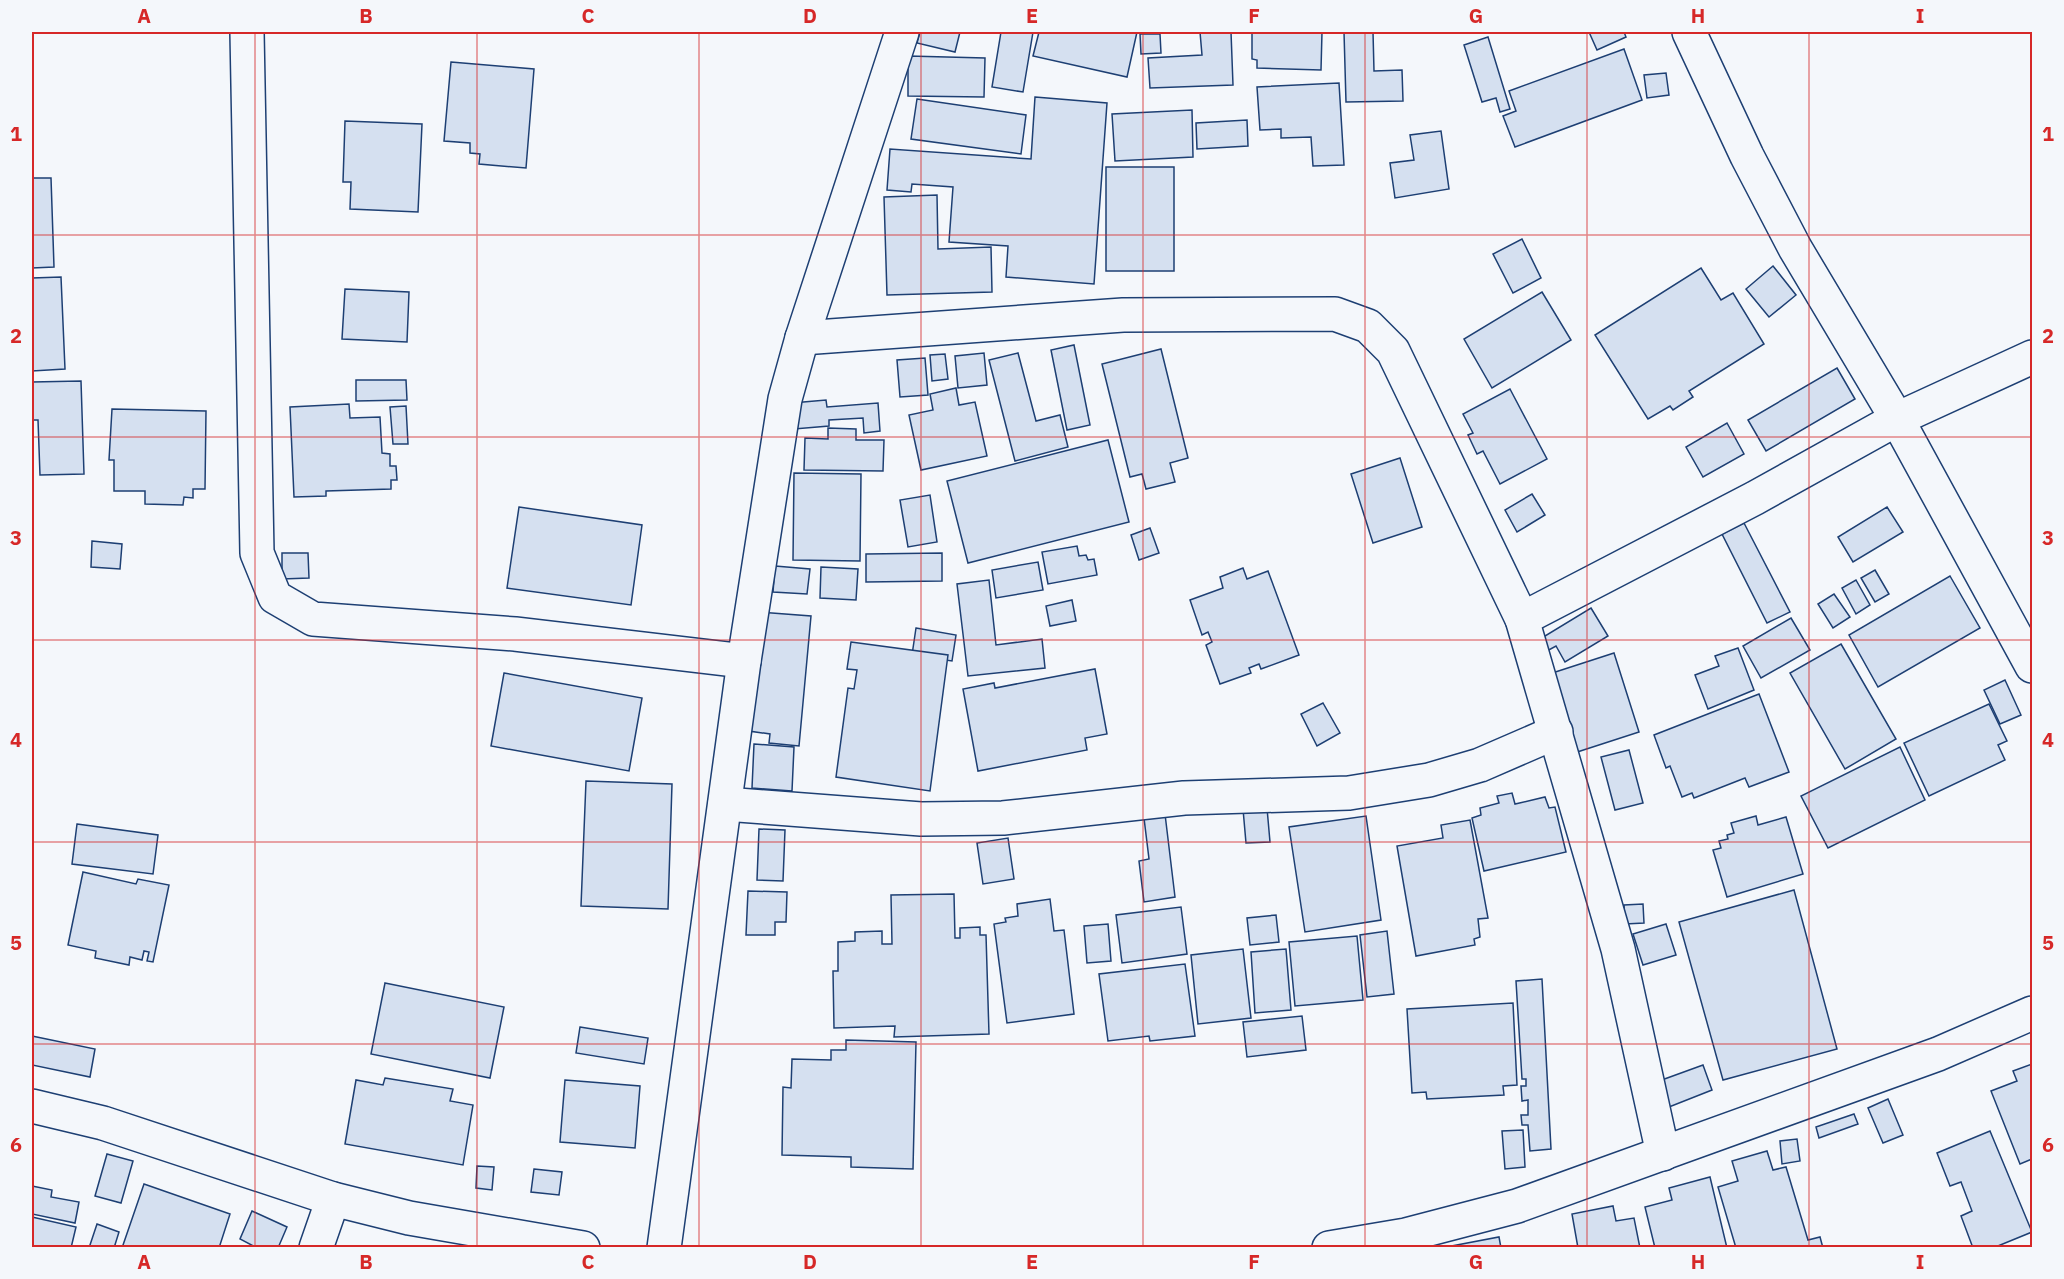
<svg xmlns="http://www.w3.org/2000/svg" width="2064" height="1279" font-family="'IBM Plex Sans',sans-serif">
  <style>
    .building { fill: #d5e0f0; stroke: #1d3f73; stroke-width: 1.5 }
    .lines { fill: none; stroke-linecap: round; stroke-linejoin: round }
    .minor-casing { stroke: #1d3f73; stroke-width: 36 }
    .minor { stroke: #f4f7fb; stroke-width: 33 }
    .grid { fill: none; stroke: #d62828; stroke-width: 1.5; stroke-opacity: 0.55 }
    .neatline { fill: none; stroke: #d62828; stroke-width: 2 }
    .grid-label { font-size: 20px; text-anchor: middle; font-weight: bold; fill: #d62828 }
  </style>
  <rect width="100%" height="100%" fill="#f4f7fb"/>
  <g class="building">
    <polygon points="920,32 960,32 955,52 917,43"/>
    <polygon points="1001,32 1033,32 1023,92 992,87"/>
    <polygon points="1039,32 1137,32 1127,77 1033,56"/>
    <polygon points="1200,32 1231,32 1233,85 1150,88 1148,58 1202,55"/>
    <polygon points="1252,32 1322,32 1321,70 1257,68 1257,60 1252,59"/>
    <polygon points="1344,32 1373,32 1374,71 1402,70 1403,101 1346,102"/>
    <polygon points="1589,32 1624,32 1626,37 1597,50"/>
    <polygon points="1140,34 1160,34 1161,53 1141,54"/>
    <polygon points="1488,37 1510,109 1500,112 1496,98 1482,102 1464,45"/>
    <polygon points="1624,49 1642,100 1515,147 1503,116 1516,111 1509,91"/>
    <polygon points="908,56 985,58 984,97 908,96"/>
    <polygon points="451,62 534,69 526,168 479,164 480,154 470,153 470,143 444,141"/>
    <polygon points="1666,73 1669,95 1647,98 1644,75"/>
    <polygon points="1339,83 1344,165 1313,166 1311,137 1281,138 1281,129 1260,130 1257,87"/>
    <polygon points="1035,97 1107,103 1094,284 1006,277 1008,246 949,242 953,187 912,184 911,192 887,190 890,149 1031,159"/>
    <polygon points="917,99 1026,115 1021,154 911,139"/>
    <polygon points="1192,110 1193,157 1115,161 1112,114"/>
    <polygon points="1247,120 1248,146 1197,149 1196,123"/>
    <polygon points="345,121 422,124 418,212 350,209 351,182 343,182"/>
    <polygon points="1441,131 1449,189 1395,198 1390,163 1414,160 1410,135"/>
    <rect x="1106" y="167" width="68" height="104"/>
    <polygon points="32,178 51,178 54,267 32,268"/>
    <polygon points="937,195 938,249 991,247 992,292 887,295 884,197"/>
    <polygon points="1522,239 1541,278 1513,293 1493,254"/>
    <polygon points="1773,266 1796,295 1769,317 1746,289"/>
    <polygon points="1701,268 1721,300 1733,293 1764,344 1689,391 1693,397 1673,410 1670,406 1648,419 1595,335"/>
    <polygon points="61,277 65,369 32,371 32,278"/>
    <polygon points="345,289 409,292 407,342 342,339"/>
    <polygon points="1542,292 1571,340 1492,388 1464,339"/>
    <polygon points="1074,345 1090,425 1067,430 1051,350"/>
    <polygon points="1161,349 1188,458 1170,463 1175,482 1146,489 1142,474 1130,477 1102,364"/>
    <polygon points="984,353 987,385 958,388 955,356"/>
    <polygon points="1018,353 1036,421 1060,415 1068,447 1015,461 989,360"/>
    <polygon points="945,354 948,379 932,381 930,355"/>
    <polygon points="925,358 928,395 900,397 897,360"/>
    <polygon points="1837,368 1855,399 1766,451 1748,420"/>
    <polygon points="356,380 406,380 407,400 356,401"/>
    <polygon points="81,381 84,474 40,475 38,420 32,420 32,382"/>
    <polygon points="956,388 959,405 975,402 987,456 921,470 909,415 933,410 930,394"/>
    <polygon points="1510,389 1547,459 1500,484 1483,451 1477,454 1468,435 1473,433 1463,414"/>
    <polygon points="826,400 827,407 878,403 880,431 864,433 863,418 829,420 829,426 794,429 792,403"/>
    <polygon points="349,404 350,418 380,417 382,453 390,454 390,466 396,466 397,480 391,480 391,489 326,491 326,496 294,497 290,407"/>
    <polygon points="406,406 408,444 393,444 390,407"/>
    <polygon points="112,409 206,411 205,489 193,489 193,498 184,497 183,505 145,504 145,491 114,491 114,460 109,460"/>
    <polygon points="1727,423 1744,454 1703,477 1686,447"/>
    <polygon points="828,428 856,429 856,440 884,440 883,471 804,470 805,438 828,439"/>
    <polygon points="1108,440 1129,522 968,563 947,481"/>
    <polygon points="1400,458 1422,527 1373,543 1351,474"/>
    <polygon points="794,473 861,474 860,561 793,560"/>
    <polygon points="1532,494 1545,515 1517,532 1505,510"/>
    <polygon points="930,495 937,542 908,547 900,500"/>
    <polygon points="519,507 642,525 631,605 507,588"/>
    <polygon points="1887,507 1903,532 1853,562 1838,537"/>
    <polygon points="1744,523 1790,612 1767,623 1722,534"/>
    <polygon points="1150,528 1159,553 1139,560 1131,535"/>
    <polygon points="92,541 122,544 120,569 91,567"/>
    <polygon points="1077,546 1079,556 1086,555 1088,560 1094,559 1097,575 1048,584 1042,552"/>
    <polygon points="282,553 308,553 309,578 282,579"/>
    <polygon points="942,553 942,581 866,582 866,554"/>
    <polygon points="1038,562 1043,590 996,598 992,570"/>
    <polygon points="775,566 810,569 807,594 773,592"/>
    <polygon points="821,567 858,569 856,600 820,598"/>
    <polygon points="1243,568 1247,579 1268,571 1299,655 1261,669 1259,664 1249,668 1251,673 1220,684 1206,645 1212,642 1208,632 1202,635 1190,600 1223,588 1220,577"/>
    <polygon points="1875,570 1889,594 1875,602 1861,578"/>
    <polygon points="1950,576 1980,628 1878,687 1849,635"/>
    <polygon points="989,580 996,645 1042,639 1045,668 968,676 957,584"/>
    <polygon points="1856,580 1870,605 1856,614 1842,588"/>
    <polygon points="1834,594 1850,617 1833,628 1818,604"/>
    <polygon points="1072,600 1076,621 1050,626 1046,606"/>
    <polygon points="1591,608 1608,636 1565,662 1556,646 1547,651 1540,639"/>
    <polygon points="760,612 811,616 799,746 769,743 770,734 749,731"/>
    <polygon points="1791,618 1810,650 1761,678 1743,646"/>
    <polygon points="916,628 956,635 952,661 912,655"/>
    <polygon points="851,642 948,655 930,791 836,777 848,688 854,689 857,670 847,669"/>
    <polygon points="1841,644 1896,739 1845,769 1790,673"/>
    <polygon points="1738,648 1754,690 1708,709 1695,675 1719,666 1715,656"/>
    <polygon points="1614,653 1639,732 1568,755 1543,676"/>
    <polygon points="1095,669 1107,734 1085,738 1087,750 978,771 963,689 994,683 995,688"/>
    <polygon points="504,673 642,698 629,771 491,746"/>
    <polygon points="2005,680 2021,715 2000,724 1984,690"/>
    <polygon points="1759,694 1789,772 1749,787 1745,778 1694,798 1692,793 1682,797 1670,766 1666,768 1654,735"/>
    <polygon points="1323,703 1340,733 1317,746 1301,714"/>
    <polygon points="1989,704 2007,741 1998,745 2005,760 1929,796 1904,743"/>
    <polygon points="754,744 794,747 792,791 752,788"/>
    <polygon points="1900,747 1925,800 1828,848 1801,796"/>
    <polygon points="1629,750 1643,803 1615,810 1601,757"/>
    <polygon points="586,781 672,784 668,909 581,906"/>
    <polygon points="1512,793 1515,804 1545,797 1549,808 1555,807 1566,852 1484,871 1472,818 1481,815 1480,808 1499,803 1497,796"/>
    <polygon points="1267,808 1270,842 1246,843 1243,809"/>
    <polygon points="1165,814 1175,897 1144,902 1139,861 1149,859 1144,818"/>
    <polygon points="1366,816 1381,920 1305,932 1289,827"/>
    <polygon points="1756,816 1758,825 1786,817 1803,874 1727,897 1713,850 1721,848 1719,841 1728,839 1727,835 1734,833 1731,823"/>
    <polygon points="1470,820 1488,918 1478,919 1480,937 1474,939 1475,945 1416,956 1397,846 1443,838 1441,825"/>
    <polygon points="77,824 158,835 153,874 72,864"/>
    <polygon points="759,829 785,830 783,881 757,880"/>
    <polygon points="1008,838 1014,879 983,884 977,843"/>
    <polygon points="83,872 136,884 138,879 169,885 153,962 147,961 149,952 144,951 142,960 130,957 129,965 95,958 96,951 68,945"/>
    <polygon points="1794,890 1837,1049 1723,1080 1679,922"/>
    <polygon points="748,891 787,892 786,922 775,922 775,935 746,935"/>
    <polygon points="954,894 955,938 960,938 960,928 980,927 980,935 986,935 989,1034 894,1037 895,1026 834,1028 833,971 838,971 838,942 855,941 855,932 882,931 882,944 892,944 891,895"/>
    <polygon points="1050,899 1054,931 1064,930 1074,1014 1007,1023 994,924 1006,922 1005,918 1018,916 1017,904"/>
    <polygon points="1643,904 1644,923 1625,924 1624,905"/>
    <polygon points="1181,907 1187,954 1122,963 1116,915"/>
    <polygon points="1276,915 1279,942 1250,945 1247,918"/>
    <polygon points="1108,924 1111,961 1087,963 1084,926"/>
    <polygon points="1666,924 1676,955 1643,965 1633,934"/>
    <polygon points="1387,931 1394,994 1367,997 1360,935"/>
    <polygon points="1357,936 1363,1000 1295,1006 1289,942"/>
    <polygon points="1243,949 1251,1018 1198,1024 1191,955"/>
    <polygon points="1286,949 1291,1010 1255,1013 1251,952"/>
    <polygon points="1185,964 1195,1036 1150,1041 1149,1036 1108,1041 1099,974"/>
    <polygon points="1542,979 1551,1149 1530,1151 1528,1125 1522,1125 1521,1115 1528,1115 1528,1100 1522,1101 1521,1086 1526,1086 1526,1079 1522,1079 1516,981"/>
    <polygon points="385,983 504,1007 490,1078 371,1054"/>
    <polygon points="1513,1003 1517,1085 1503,1086 1504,1095 1427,1099 1426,1092 1412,1093 1407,1009"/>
    <polygon points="1302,1016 1306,1050 1247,1057 1243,1022"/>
    <polygon points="580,1027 648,1038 644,1064 576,1053"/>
    <polygon points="32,1036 95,1049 90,1077 32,1065"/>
    <polygon points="846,1040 916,1042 913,1169 851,1167 851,1157 782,1155 783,1087 791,1088 792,1059 831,1060 831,1050 846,1050"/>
    <polygon points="2032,1064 2032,1159 2020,1164 1991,1091 2017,1081 2013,1071"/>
    <polygon points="1703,1065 1712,1090 1669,1107 1659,1081"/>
    <polygon points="385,1078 453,1089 450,1101 473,1105 463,1165 345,1144 356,1080 383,1085"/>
    <polygon points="565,1080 640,1086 635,1148 560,1142"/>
    <polygon points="1888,1099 1903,1135 1883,1143 1868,1108"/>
    <polygon points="1854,1114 1858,1124 1819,1138 1816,1127"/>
    <polygon points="1523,1130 1525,1167 1505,1169 1502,1131"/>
    <polygon points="1990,1131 2032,1232 1993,1248 1973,1248 1961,1216 1972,1211 1961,1182 1950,1186 1937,1153"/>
    <polygon points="1797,1139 1800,1161 1782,1164 1780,1141"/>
    <polygon points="1767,1151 1773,1170 1786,1167 1808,1240 1820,1237 1823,1248 1736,1248 1718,1187 1738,1181 1732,1161"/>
    <polygon points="107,1154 133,1161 121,1203 95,1196"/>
    <polygon points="477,1166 494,1167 492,1190 476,1188"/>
    <polygon points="534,1169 562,1172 559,1195 531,1192"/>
    <polygon points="1710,1177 1727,1248 1655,1248 1645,1207 1672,1200 1669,1188"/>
    <polygon points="144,1184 230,1214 219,1248 122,1248"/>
    <polygon points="32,1186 52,1190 51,1197 79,1202 75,1223 32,1214"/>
    <polygon points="1613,1206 1616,1221 1634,1218 1640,1248 1578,1248 1572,1214"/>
    <polygon points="252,1211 287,1227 278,1248 257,1248 240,1239"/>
    <polygon points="32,1217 76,1227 71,1248 32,1248"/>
    <polygon points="97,1224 119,1232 114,1248 89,1248"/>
    <polygon points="1499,1237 1501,1248 1441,1248"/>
  </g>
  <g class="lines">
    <g class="minor-casing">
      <g id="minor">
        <polyline points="247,32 257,553 275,597 313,619 515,634 744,661"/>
        <polyline points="1689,32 1747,156 1795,248 1897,419 2032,666"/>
        <polyline points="802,338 1123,315 1335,314 1368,326 1393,351 1522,619 1618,949 1663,1154"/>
        <polyline points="1522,619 1755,498 1897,419 2032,357"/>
        <polyline points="725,804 921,819 1003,818 1184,798 1349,793 1429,780 1480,765 1556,732"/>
        <polyline points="32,1106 103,1123 333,1199 409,1218 583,1248"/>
        <polyline points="316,1248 333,1199"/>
        <polyline points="664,1248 744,661 785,399 802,338 902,32"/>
        <polyline points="1329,1248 1406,1235 1517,1206 1938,1054 2032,1013"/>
      </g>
    </g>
    <use href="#minor" class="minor"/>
  </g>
  <path class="grid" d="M 255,32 L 255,1248M 477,32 L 477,1248M 699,32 L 699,1248M 921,32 L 921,1248M 1143,32 L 1143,1248M 1365,32 L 1365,1248M 1587,32 L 1587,1248M 1809,32 L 1809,1248M 32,235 L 2032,235M 32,437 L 2032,437M 32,640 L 2032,640M 32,842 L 2032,842M 32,1044 L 2032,1044"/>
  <rect width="2064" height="1279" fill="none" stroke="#f4f7fb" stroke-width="66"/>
  <rect x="33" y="33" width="1998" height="1213" class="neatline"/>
  <g class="grid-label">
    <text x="144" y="23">A</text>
    <text x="366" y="23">B</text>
    <text x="588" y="23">C</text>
    <text x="810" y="23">D</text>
    <text x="1032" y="23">E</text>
    <text x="1254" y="23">F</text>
    <text x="1476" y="23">G</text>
    <text x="1698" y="23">H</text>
    <text x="1920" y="23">I</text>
    <text x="16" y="141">1</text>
    <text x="2048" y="141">1</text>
    <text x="16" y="343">2</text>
    <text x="2048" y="343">2</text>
    <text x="16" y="545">3</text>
    <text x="2048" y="545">3</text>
    <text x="16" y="747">4</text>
    <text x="2048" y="747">4</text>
    <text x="16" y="950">5</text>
    <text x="2048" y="950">5</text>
    <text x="16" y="1152">6</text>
    <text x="2048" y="1152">6</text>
    <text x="144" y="1269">A</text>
    <text x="366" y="1269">B</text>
    <text x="588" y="1269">C</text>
    <text x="810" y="1269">D</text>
    <text x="1032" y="1269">E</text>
    <text x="1254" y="1269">F</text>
    <text x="1476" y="1269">G</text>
    <text x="1698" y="1269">H</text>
    <text x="1920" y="1269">I</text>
  </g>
</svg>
